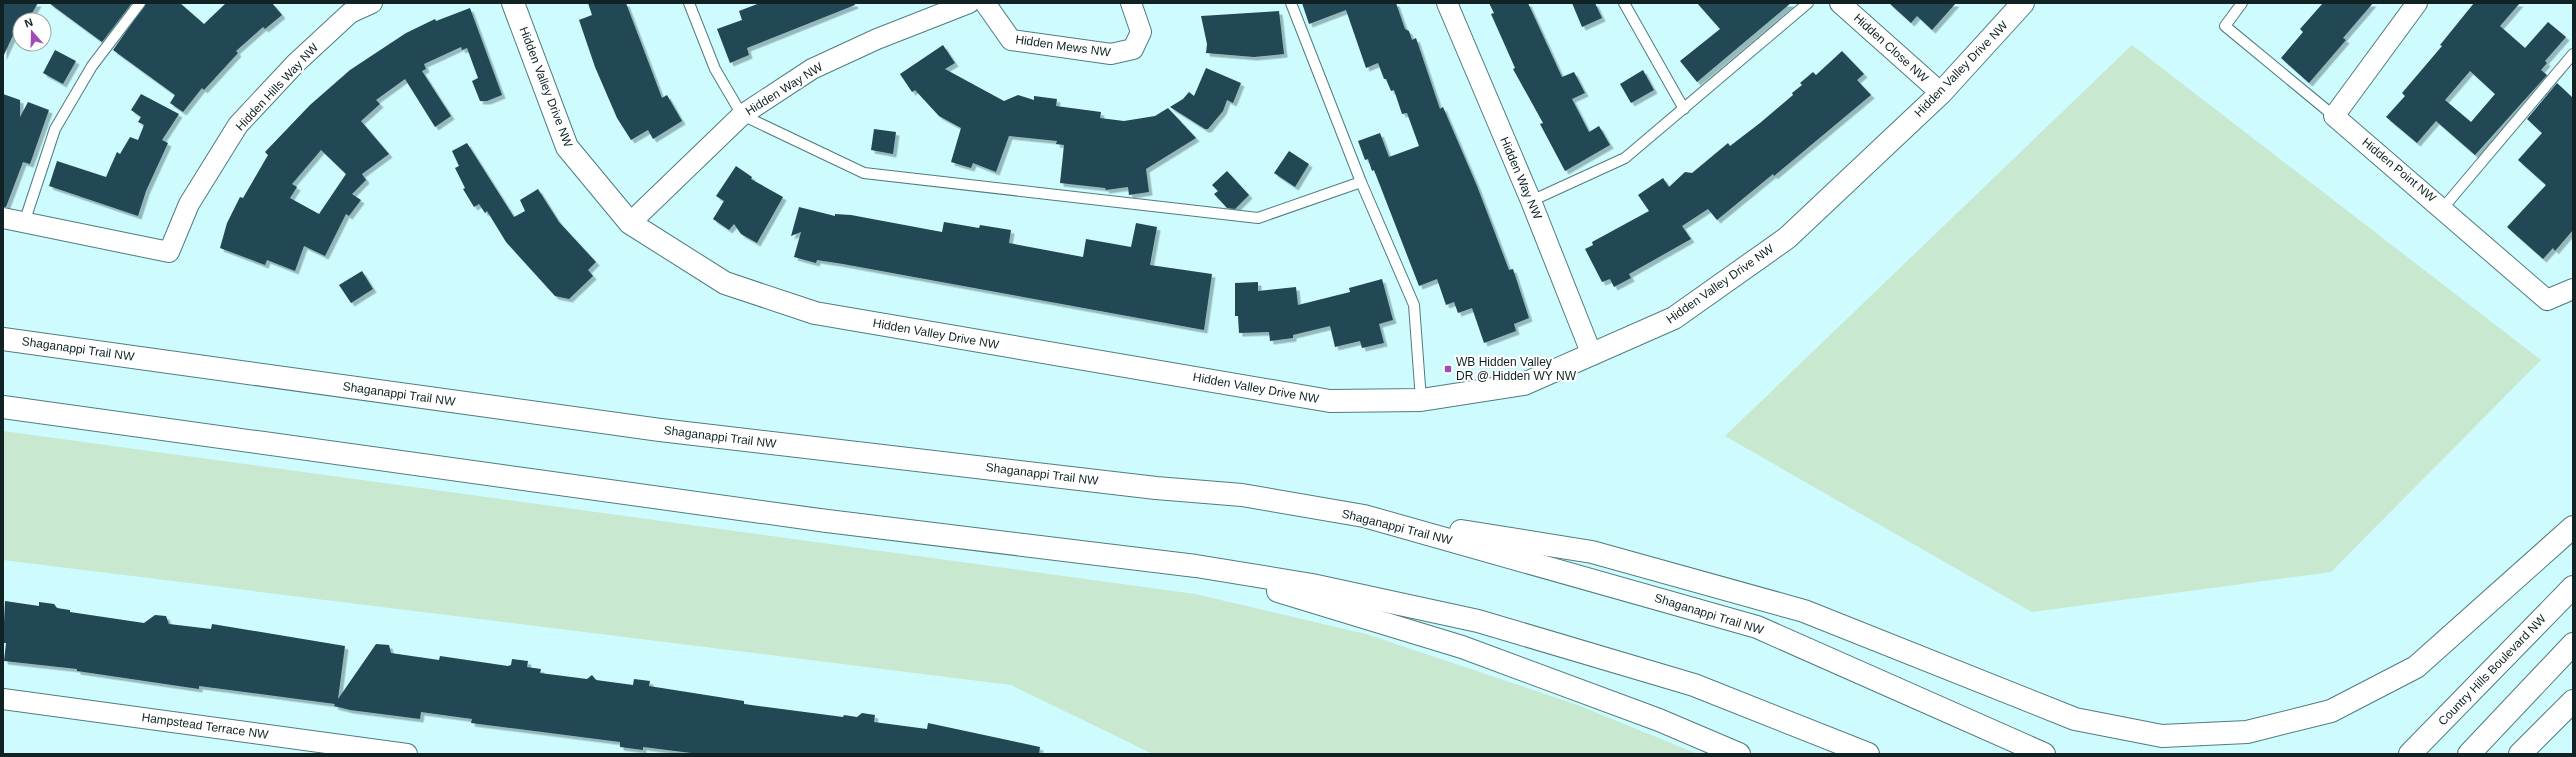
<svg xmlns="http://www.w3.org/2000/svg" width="2576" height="757" font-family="Arial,sans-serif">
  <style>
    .green { fill: #c8e8d0 }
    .building { fill: #234754; fill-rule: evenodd; filter: url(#shadow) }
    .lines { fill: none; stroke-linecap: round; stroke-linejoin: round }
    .service-casing { stroke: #517c7e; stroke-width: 12 }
    .minor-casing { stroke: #517c7e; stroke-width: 22 }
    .tertiary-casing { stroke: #517c7e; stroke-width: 24 }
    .primary-casing { stroke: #517c7e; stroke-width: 24 }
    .service { stroke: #fff; stroke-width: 10 }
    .minor { stroke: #fff; stroke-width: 20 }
    .tertiary { stroke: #fff; stroke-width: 22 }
    .primary { stroke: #fff; stroke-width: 22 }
    .poi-dot { fill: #a24ab7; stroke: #fff; stroke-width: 1.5 }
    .labels { text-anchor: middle; stroke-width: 4; stroke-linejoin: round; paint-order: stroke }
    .street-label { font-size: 12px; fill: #102223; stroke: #fff }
    .poi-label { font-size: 12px; fill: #102223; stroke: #fff; text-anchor: start }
  </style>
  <defs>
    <filter id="shadow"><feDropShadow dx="3.5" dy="3.5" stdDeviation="0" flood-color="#0004"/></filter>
  </defs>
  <rect width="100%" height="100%" fill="#cdfbfe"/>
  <g class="green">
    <polygon points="2132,45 2541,360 2331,572 2032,612 1725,436"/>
    <polygon points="3,431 1195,594 1366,634 1575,704 1698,754 1153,754 1011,685 3,560"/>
  </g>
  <g class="building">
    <polygon points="3,3 38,3 28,20 20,20 3,57"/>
    <polygon points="49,3 132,3 102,42"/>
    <polygon points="146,3 180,3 204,24 226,3 272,3 282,15 265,29 263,27 236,51 238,53 204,90 202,88 183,112 170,103 175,95 113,50"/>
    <polygon points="588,3 626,3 662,98 667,95 682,121 653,139 648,130 631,140 617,118 595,67 579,20 592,15"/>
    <polygon points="760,3 854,3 855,5 747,48 749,55 730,63 717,29 742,20 739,11"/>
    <polygon points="1302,3 1396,3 1405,29 1409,31 1412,40 1416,38 1440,109 1443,107 1477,186 1509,270 1513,269 1529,318 1514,324 1516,331 1484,343 1472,308 1458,313 1454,302 1446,305 1437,279 1419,286 1374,170 1372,171 1368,159 1365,160 1358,141 1380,133 1389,157 1419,146 1407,113 1402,114 1394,90 1391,91 1386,79 1384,79 1378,63 1366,68 1346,10 1309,24"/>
    <polygon points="1489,3 1528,3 1562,77 1574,72 1585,93 1572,99 1589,132 1599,126 1610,145 1565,171 1540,124 1543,123 1513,69 1515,68 1491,14 1494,13"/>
    <polygon points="1572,3 1595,3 1602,18 1582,27"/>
    <polygon points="1697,3 1791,3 1697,82 1680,61 1720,29"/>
    <polygon points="1889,3 1956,3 1932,30 1917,16 1911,23"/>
    <polygon points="2323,3 2373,3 2343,38 2346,40 2309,83 2281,58 2303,32 2300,29"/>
    <path d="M 2474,3 L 2520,3 L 2500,26 L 2525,48 L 2548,22 L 2566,37 L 2545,61 L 2547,63 L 2541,70 L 2547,75 L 2475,155 L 2436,121 L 2417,143 L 2386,117 L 2405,96 L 2402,93 L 2442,46 L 2440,45 ZM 2470,71 L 2495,94 L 2471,122 L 2445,100 Z"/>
    <path d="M 470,8 L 502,95 L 487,101 L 480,101 L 472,81 L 478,78 L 467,48 L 462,50 L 461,47 L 424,64 L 426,69 L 422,71 L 451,116 L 435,127 L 405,79 L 376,100 L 380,104 L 361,121 L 389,154 L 362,174 L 366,180 L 352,194 L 361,200 L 349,216 L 346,214 L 325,256 L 304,246 L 295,271 L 267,260 L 265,265 L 220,248 L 227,223 L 240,197 L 243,198 L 268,155 L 265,152 L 310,105 L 350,70 L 406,33 L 435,19 L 436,21 ZM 321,150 L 346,174 L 319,214 L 290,198 L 297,187 L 292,184 Z"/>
    <polygon points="1279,11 1284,54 1254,57 1206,53 1207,44 1201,16"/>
    <polygon points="943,45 955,63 945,69 1004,101 1018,95 1034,100 1034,96 1057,99 1056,106 1101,112 1100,118 1124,121 1155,116 1168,108 1196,138 1146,169 1149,192 1129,195 1128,187 1106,190 1105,188 1060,183 1064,145 1056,144 1057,141 1009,136 996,172 973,163 971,168 951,162 961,128 939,116 915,90 912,92 900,74"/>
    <polygon points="55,50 76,61 63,84 43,73"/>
    <polygon points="1842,51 1864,74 1857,80 1871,95 1774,176 1773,174 1717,220 1708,209 1682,226 1691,239 1629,274 1631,278 1614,287 1610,279 1602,282 1585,249 1593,245 1592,242 1649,211 1638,195 1663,178 1669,187 1685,172 1692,173 1728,143 1730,146 1760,123 1793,95 1792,93 1802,85 1800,83 1813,72 1816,75"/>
    <polygon points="1206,68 1241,83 1233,103 1227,100 1223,111 1208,129 1205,129 1170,107 1183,99 1189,92 1194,96"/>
    <polygon points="1643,70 1654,90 1631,103 1620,84"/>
    <polygon points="2557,83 2573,98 2573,230 2555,251 2553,248 2543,259 2507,227 2546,185 2518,160 2542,133 2527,119"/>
    <polygon points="3,94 20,100 20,117 28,102 49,110 30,164 23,162 6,207 3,207"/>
    <polygon points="141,94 179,114 162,140 168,143 146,191 138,216 49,186 57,161 106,177 117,152 120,154 130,137 138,140 144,125 138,122 141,117 131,110"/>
    <polygon points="874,129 896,132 893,154 871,150"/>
    <polygon points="467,143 514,217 525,211 520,200 538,189 559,222 596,262 588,270 593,276 569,299 555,296 506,242 487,211 485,213 479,204 474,207 463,189 465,188 455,168 459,166 452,151"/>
    <polygon points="1289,151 1309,164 1295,187 1274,173"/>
    <polygon points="736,166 752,177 751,179 783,197 757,243 741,234 734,224 729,230 713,219 724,201 716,196"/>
    <polygon points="1227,171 1249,195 1235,209 1227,208 1214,194 1218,191 1212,185"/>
    <polygon points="799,207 835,216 835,214 851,215 942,232 944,222 979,228 980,225 1011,230 1009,243 1083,257 1086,239 1131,247 1136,223 1157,227 1150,265 1212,274 1204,330 843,264 817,260 816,263 794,257 801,232 791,236"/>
    <polygon points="362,271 373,289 351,303 339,285"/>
    <polygon points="1382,279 1393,320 1379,324 1384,343 1362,348 1360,341 1335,347 1330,326 1293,335 1293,338 1270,341 1269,332 1239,333 1238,316 1235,316 1235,283 1258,282 1258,291 1296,287 1298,305 1350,292 1349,288"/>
    <polygon points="5,601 39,606 39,602 54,604 57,608 70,610 70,612 144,623 155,615 166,616 169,624 211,629 212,624 345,646 338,699 376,644 389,645 391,653 439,660 440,656 508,666 511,665 512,659 528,661 527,667 541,669 540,673 587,679 592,675 596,680 633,685 634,679 650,681 649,686 744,701 744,704 843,717 844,715 857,717 862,713 875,715 874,722 927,729 928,723 1040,747 1039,754 699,754 643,747 643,750 620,747 620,742 471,723 472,719 421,712 420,719 350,710 334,706 335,704 199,686 199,689 77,671 77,669 4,661 6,643 3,643"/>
  </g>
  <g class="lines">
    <g class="service-casing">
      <g id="service">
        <polyline points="689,3 715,69 742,115 864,173 1258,218 1361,182"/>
        <polyline points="1291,3 1361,182 1414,305 1421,400"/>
        <polyline points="1624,3 1684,109"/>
        <polyline points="2242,3 2225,26 2334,116"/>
        <polyline points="1531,201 1625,158 1808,3"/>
        <polyline points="2443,208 2573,54"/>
        <polyline points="24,223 55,129 92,66 140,3"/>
      </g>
    </g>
    <g class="minor-casing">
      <g id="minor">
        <polyline points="985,3 1011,40 1111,54 1133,49 1141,32 1131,3"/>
        <polyline points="1447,3 1531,201 1592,355"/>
        <polyline points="1840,3 1941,93"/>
        <polyline points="2417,3 2334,116 2547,300 2573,289"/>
        <polyline points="3,218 169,252 189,204 238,125 296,63 350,13 372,3"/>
        <polyline points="630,223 742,115 812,69 877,39 969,3"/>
        <polyline points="3,699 407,754"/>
      </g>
    </g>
    <g class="tertiary-casing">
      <polyline id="tertiary" points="513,3 567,147 630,223 725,283 815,313 1330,401 1421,400 1524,384 1674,318 1787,238 1941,93 2023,3"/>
    </g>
    <g class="primary-casing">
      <g id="primary">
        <polyline points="3,339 660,430 1156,488 1242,495 1364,516 1757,627 2044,754"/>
        <polyline points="3,407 827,521 1196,566 1312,585 1478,621 1694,685 1868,754"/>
        <polyline points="1461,531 1592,552 1804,611 2075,719 2162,736 2247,732 2331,711 2416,667 2573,527"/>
        <polyline points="1278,591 1462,647 1659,720 1739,754"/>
        <polyline points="2410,754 2573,587"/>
        <polyline points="2469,754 2573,644"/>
        <polyline points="2520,754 2573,701"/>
      </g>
    </g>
    <use href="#service" class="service"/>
    <use href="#minor" class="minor"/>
    <use href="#tertiary" class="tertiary"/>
    <use href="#primary" class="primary"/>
  </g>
  <rect class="poi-dot" x="1444" y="365" width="8" height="8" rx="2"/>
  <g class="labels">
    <g class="street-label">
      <text transform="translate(1063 46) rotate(8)" y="4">Hidden Mews NW</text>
      <text transform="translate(1891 48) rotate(42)" y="4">Hidden Close NW</text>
      <text transform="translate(1961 69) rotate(-46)" y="4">Hidden Valley Drive NW</text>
      <text transform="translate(277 87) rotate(-47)" y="4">Hidden Hills Way NW</text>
      <text transform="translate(546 87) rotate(69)" y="4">Hidden Valley Drive NW</text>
      <text transform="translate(784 89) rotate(-32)" y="4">Hidden Way NW</text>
      <text transform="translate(2399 170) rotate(40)" y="4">Hidden Point NW</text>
      <text transform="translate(1521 178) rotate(67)" y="4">Hidden Way NW</text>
      <text transform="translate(1720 284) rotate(-35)" y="4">Hidden Valley Drive NW</text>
      <text transform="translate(936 334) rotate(10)" y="4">Hidden Valley Drive NW</text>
      <text transform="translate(78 349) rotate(8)" y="4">Shaganappi Trail NW</text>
      <text transform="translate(1256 388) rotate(10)" y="4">Hidden Valley Drive NW</text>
      <text transform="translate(399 394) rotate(8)" y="4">Shaganappi Trail NW</text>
      <text transform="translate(720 437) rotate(7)" y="4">Shaganappi Trail NW</text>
      <text transform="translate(1042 474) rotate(7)" y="4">Shaganappi Trail NW</text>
      <text transform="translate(1397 527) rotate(14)" y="4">Shaganappi Trail NW</text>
      <text transform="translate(1709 614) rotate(17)" y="4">Shaganappi Trail NW</text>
      <text transform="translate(2492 670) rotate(-46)" y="4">Country Hills Boulevard NW</text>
      <text transform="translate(205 726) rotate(8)" y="4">Hampstead Terrace NW</text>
    </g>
    <g class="poi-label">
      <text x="1456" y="366">WB Hidden Valley<tspan x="1456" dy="14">DR @ Hidden WY NW</tspan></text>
    </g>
  </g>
  <rect width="2576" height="757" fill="none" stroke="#102223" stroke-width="8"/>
  <g transform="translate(32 32) rotate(340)"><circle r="19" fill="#ffffff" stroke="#9fa7a7"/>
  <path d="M0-3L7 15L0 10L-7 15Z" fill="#a24ab7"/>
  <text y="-6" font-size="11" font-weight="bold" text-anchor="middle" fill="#102223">N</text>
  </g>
</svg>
